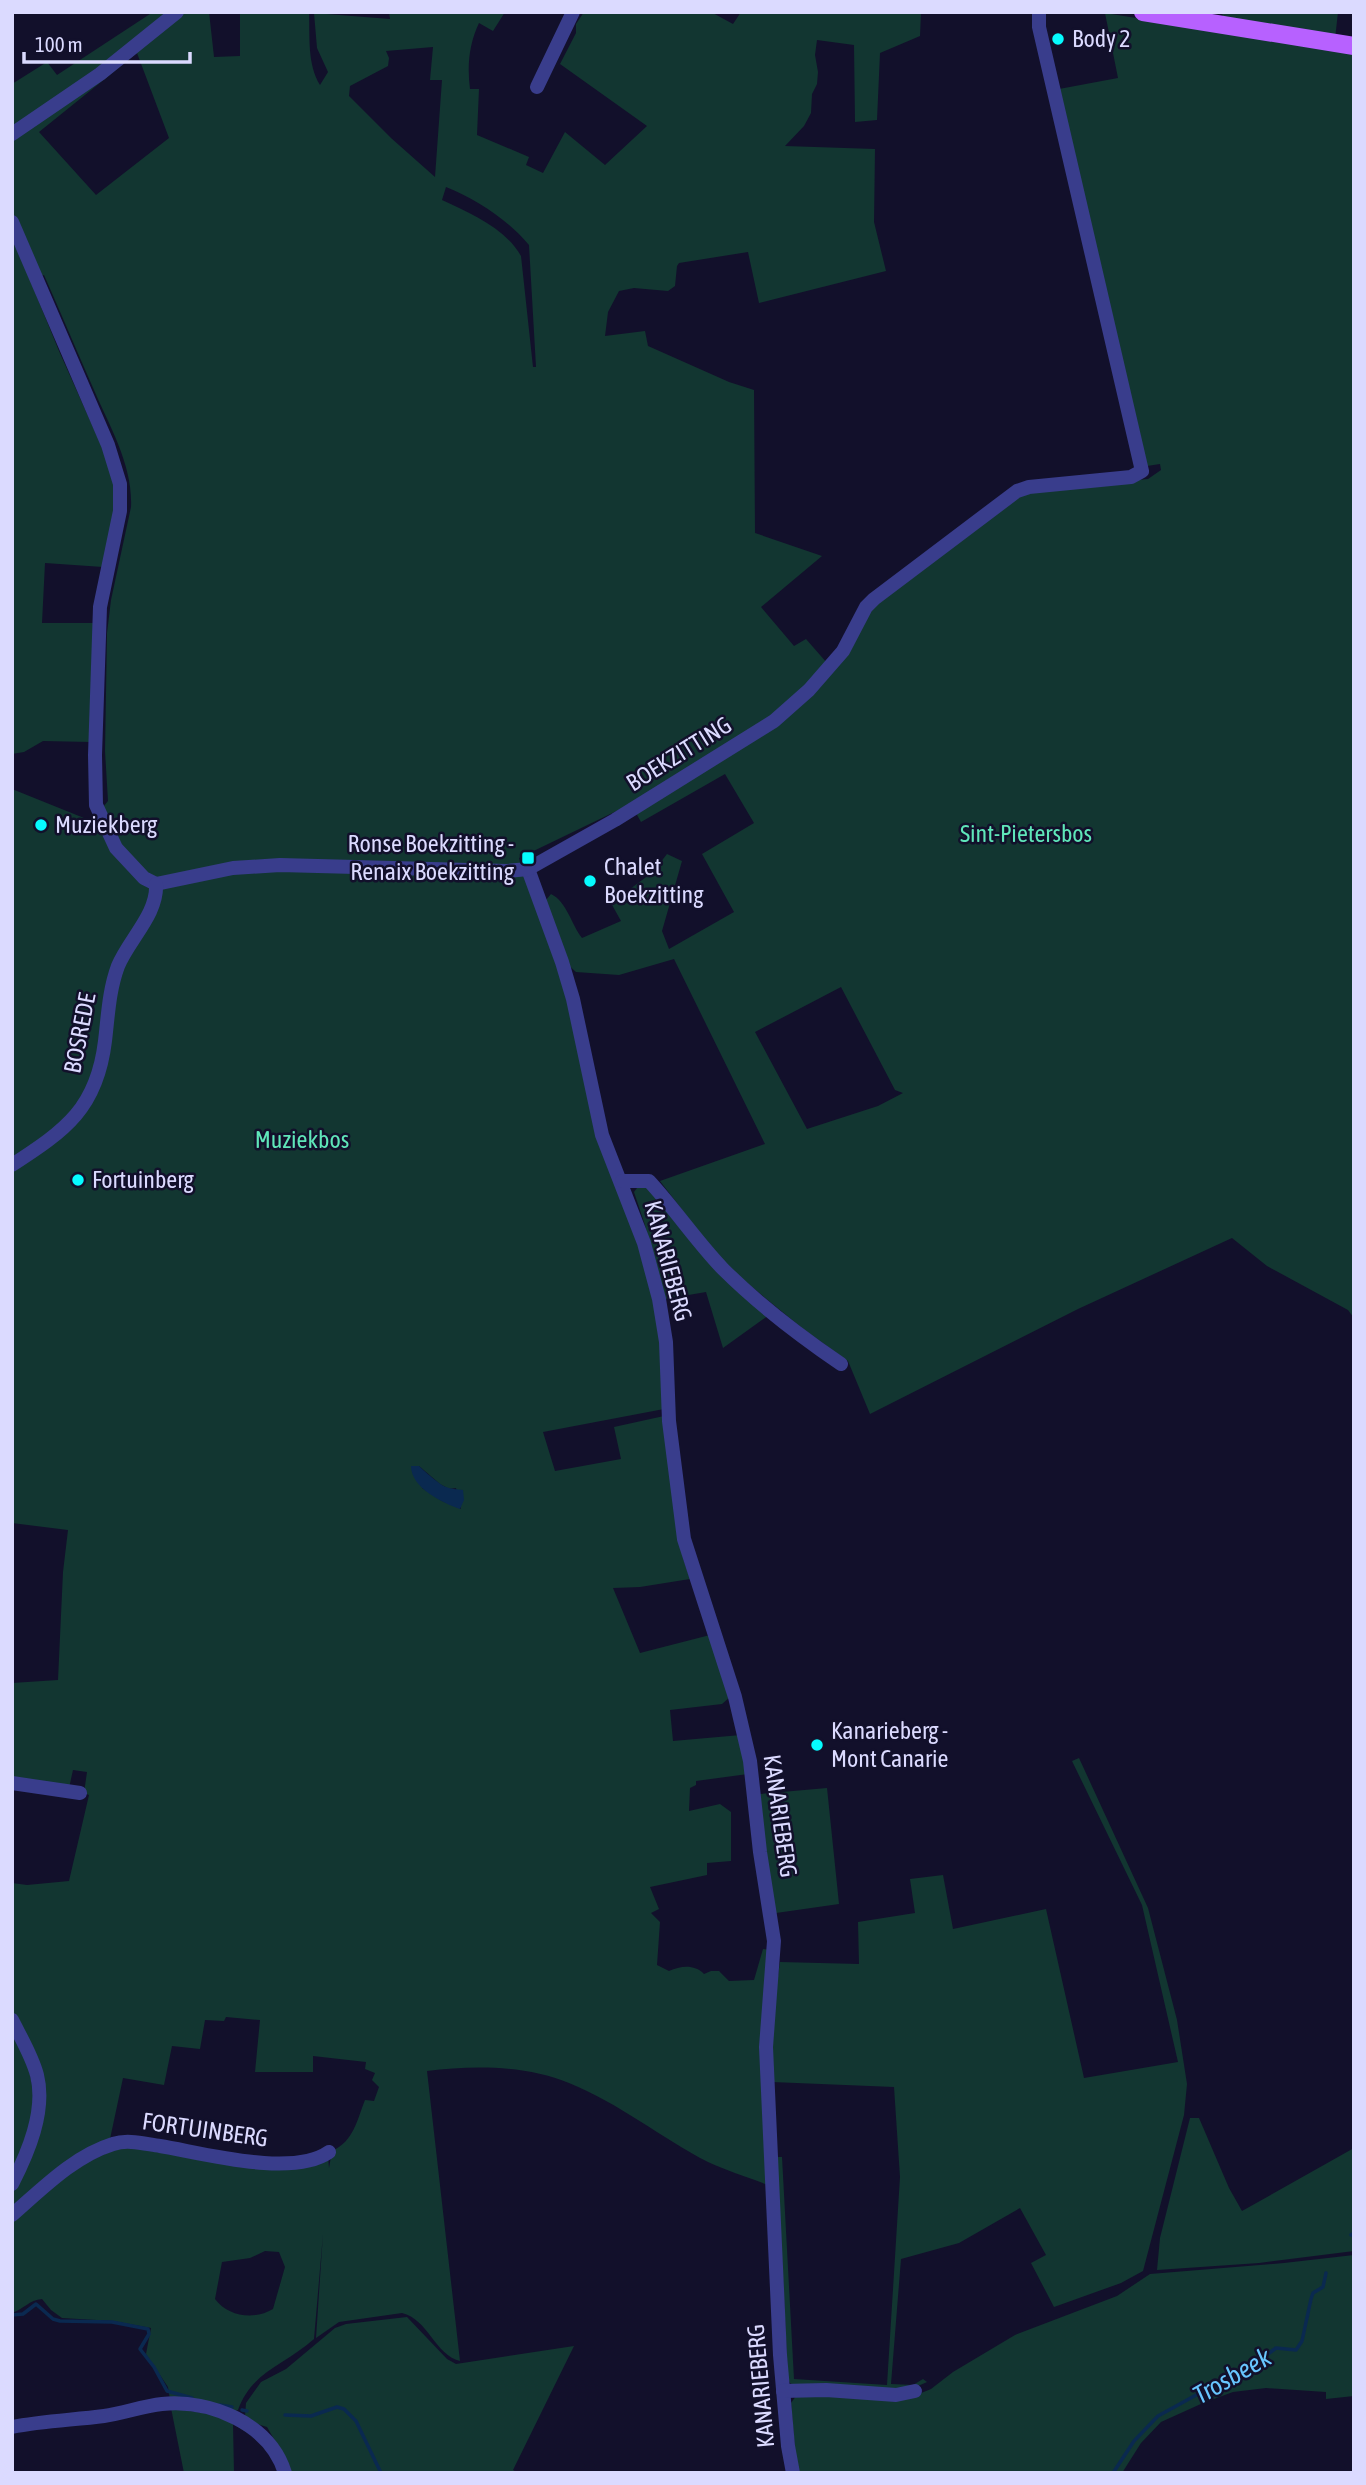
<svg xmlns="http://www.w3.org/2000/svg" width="1366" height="2485" font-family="'Asap Condensed',sans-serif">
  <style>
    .green { fill: #123631; fill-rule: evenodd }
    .water { fill: #0a2950 }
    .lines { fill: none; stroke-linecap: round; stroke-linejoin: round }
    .stream { stroke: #0a2950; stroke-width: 3.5 }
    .minor { stroke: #393d8c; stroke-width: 14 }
    .major { stroke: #b761ff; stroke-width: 18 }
    .poi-dot { fill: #06fbff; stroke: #12102b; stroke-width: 2.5 }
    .labels { text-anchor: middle; stroke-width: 5; stroke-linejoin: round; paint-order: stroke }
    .poi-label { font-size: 24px; fill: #dbdaff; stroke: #12102b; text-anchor: start }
    .street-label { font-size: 24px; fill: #dbdaff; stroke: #12102b }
    .park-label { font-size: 24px; fill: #5fe6b9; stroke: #12102b }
    .water-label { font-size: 26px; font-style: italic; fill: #68c6ff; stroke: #12102b }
  </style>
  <rect width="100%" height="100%" fill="#12102b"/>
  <g class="green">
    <path d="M 153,12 L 209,12 L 214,57 L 240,56 L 240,12 L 309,12 C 310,36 307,64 320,85 L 328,72 L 317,48 L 314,13 L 390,19 L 389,12 L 505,12 L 493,31 L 479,23 C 469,44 467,66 470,89 L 479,89 L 477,135 L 529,157 L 526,165 L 543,173 L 565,132 L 605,165 L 647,126 L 560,64 L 576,33 L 576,24 L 584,12 L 711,12 L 733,24 L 741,12 L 921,12 L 920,36 L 880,53 L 877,120 L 855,122 L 854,45 L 817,40 L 815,55 L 818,72 L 817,84 L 812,94 L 811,113 L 804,126 L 785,146 L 875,149 L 874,222 L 886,271 L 759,303 L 748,252 L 679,263 L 677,266 L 675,286 L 668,291 L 634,288 L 619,291 L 608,312 L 605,336 L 645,331 L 648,346 L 729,382 L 754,390 L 755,533 L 822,556 L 761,607 L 794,646 L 806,639 L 827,663 L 862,624 L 878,601 L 1015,496 L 1033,490 L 1148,479 L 1161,470 L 1160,464 L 1147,466 L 1059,89 L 1118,78 L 1105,13 L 1354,53 L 1354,1318 L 1348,1310 L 1267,1266 L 1232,1238 L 1078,1309 L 870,1414 L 848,1361 L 802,1328 L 741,1278 L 713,1250 L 660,1181 L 765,1144 L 674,959 L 619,975 L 576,972 L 567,964 L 546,900 L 551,894 C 567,902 571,924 582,938 L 621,921 L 611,903 L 653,872 L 667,854 L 682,861 L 662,931 L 669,949 L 734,912 L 702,854 L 754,823 L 725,774 L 641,822 L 631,804 L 519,858 L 567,996 L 665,1340 L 664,1409 L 543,1432 L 555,1471 L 621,1459 L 614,1427 L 664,1416 L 683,1558 L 690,1579 L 640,1587 L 613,1588 L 640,1653 L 710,1635 L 730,1697 L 722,1704 L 670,1710 L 673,1741 L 741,1735 L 748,1774 L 696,1781 L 696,1785 L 690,1788 L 689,1811 L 720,1804 L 731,1812 L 731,1861 L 707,1863 L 707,1875 L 650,1887 L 659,1909 L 651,1913 L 660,1922 L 657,1965 L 669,1971 C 681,1966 694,1964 704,1974 L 711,1971 L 719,1971 L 729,1981 L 754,1980 L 763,1949 L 771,1950 L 768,2185 C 748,2177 727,2171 708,2162 C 661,2138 619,2103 569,2083 C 526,2065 473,2065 427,2071 L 460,2361 C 435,2355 428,2319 402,2313 L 339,2322 L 316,2338 L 323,2234 L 314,2339 C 285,2365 252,2371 238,2410 L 233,2412 L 170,2400 L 168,2387 L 146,2354 L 151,2328 L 113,2321 L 62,2318 L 51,2310 L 42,2299 C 29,2300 24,2309 12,2313 L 12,2219 L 71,2170 L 124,2145 L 219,2159 L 328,2156 L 329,2168 L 332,2151 C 354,2141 357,2120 365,2100 L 374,2101 L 379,2087 L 372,2080 L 375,2073 L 365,2069 L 366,2062 L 313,2056 L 313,2072 L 255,2072 L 260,2020 L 226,2017 L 224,2021 L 205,2020 L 200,2049 L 172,2046 L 164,2085 L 123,2078 L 110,2139 L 12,2214 L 12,2190 L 42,2102 L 12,2014 L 12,1883 L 27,1885 L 69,1881 L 89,1795 L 84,1793 L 87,1772 L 73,1770 L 69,1788 L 12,1781 L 12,1683 L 58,1680 L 63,1572 L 68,1530 L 12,1523 L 12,789 L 84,818 L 93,819 L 108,801 L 105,751 L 107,633 L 111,600 L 131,507 C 133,466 110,427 94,390 C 77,352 61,313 44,275 L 30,280 L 59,351 L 110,465 L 117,500 L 103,567 L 45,563 L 42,623 L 95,623 L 91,742 L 43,741 L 24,752 L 12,754 L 12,84 L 47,62 L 57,75 ZM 433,47 L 430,80 L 442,80 L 435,177 L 391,138 L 349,96 L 350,86 L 388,66 L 389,58 L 386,51 ZM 137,53 L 169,138 L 96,195 L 39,132 ZM 446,187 C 476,199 507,219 529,245 L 536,367 L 533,367 L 521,256 C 505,228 470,213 442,200 ZM 841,987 L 895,1090 L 903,1093 L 878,1106 L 807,1129 L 755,1032 ZM 419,1466 L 440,1484 L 449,1489 L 456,1488 L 461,1509 L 442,1501 L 422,1488 ZM 265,2251 L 279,2252 L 285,2267 L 273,2309 C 255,2320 228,2317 215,2299 L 222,2262 L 250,2258 Z"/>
    <polygon points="1222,12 1338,12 1335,39 1223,18"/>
    <polygon points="647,1185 769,1315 723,1348 706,1292 665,1299 644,1222 634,1192 637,1188"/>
    <polygon points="1079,1758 1148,1908 1177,2020 1187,2084 1184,2115 1143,2271 1121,2283 1054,2307 1031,2263 1046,2255 1020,2208 959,2243 901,2259 891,2384 913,2385 923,2379 927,2382 909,2390 796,2386 790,2383 788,2379 777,2157 782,2157 794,2379 887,2385 900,2177 894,2087 772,2082 772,2018 780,1962 859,1964 858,1922 915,1913 910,1879 943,1875 953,1929 1046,1909 1084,2078 1178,2062 1142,1905 1072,1761"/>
    <polygon points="827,1788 839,1904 776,1913 765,1853 760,1794"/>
    <polygon points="12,2029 26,2052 36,2107 12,2179"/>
    <polygon points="1190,2118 1199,2118 1229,2188 1242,2211 1354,2148 1354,2251 1259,2263 1157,2270 1160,2238"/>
    <polygon points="1354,2255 1354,2396 1326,2399 1326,2392 1266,2388 1233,2392 1203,2403 1161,2422 1141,2443 1122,2473 797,2473 791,2403 796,2396 909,2398 931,2389 953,2372 1015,2335 1117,2296 1150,2274 1284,2263"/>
    <polygon points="407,2317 447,2359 456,2364 574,2346 513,2470 518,2473 289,2473 285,2458 267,2427 251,2422 245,2416 246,2403 261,2382 286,2369 335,2328 346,2324"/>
    <polygon points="171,2408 222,2416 262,2442 233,2424 234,2473 184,2473"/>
  </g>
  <path class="water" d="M 411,1466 L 419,1466 C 423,1470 440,1485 446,1487 C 451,1489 457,1489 463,1490 L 464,1500 L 460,1509 C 443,1503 411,1488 411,1466 Z"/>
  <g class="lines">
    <g class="stream">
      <polyline points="1351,2235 1354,2233"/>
      <polyline points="12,2315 23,2314 36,2304 53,2319 60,2321 112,2322 148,2329 149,2334 140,2349 154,2367 167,2391 192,2398"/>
      <polyline points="220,2405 232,2407"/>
      <polyline points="242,2410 247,2411"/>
      <polyline points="285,2415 311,2416 337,2407 344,2409 356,2421 381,2473"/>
      <polyline points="1113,2473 1134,2441 1158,2416 1218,2383 1233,2380 1276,2348 1296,2350 1302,2341 1311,2299 1313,2293 1323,2287 1326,2273"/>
    </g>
    <g class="minor">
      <polyline points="537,87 573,12"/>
      <polyline points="12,134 100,74 177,12"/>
      <polyline points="12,222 108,445 120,484 120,511 100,607 95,755 96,805 116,848 144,878 156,884"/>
      <polyline points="528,869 562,962 573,999 602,1135 644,1243 659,1299 666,1342 669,1421 684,1539 735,1697 750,1761 760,1852 774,1941 766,2047 780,2355 788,2446 793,2473"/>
      <polyline points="156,884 233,868 280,865 507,871 528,869 615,820 774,721 809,690 843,651 866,607 874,599 1017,491 1029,487 1131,477 1142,471 1039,27 1039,12"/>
      <path d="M 12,1165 C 66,1130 97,1108 105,1041 C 108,1016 109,990 118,966 C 129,939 158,914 156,884"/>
      <path d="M 622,1181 L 649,1181 C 675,1209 696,1241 723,1269 C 758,1304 800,1336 841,1364"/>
      <polyline points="12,1783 80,1793"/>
      <path d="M 12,2020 C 21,2038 32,2056 37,2075 C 46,2111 28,2153 12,2184"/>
      <path d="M 12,2215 C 42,2189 74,2156 113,2144 C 128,2139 145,2144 160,2146 C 203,2153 292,2178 329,2152"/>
      <polyline points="783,2391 826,2390 896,2395 915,2391"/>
      <path d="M 12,2427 C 42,2421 73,2420 104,2416 C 124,2413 143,2406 162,2404 C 211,2399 270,2424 285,2473"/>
    </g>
    <polyline class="major" points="1143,12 1354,46"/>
  </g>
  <g class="poi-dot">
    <circle cx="1058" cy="39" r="7"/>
    <circle cx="41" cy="825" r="7"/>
    <rect x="521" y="851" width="14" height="14" rx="3.5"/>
    <circle cx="590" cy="881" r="7"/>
    <circle cx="78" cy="1180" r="7"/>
    <circle cx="817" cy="1745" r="7"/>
  </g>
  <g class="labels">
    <g class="poi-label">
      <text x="1072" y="47">Body 2</text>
      <text x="55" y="833">Muziekberg</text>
      <text x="514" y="852" text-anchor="end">Ronse Boekzitting -<tspan x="514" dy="28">Renaix Boekzitting</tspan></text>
      <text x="604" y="875">Chalet<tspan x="604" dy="28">Boekzitting</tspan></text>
      <text x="92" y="1188">Fortuinberg</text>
      <text x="831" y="1739">Kanarieberg -<tspan x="831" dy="28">Mont Canarie</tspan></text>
    </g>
    <g class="street-label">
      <text transform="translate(679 754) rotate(-32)" y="8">BOEKZITTING</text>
      <text transform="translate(80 1033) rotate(-79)" y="8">BOSREDE</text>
      <text transform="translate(668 1261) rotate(75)" y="8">KANARIEBERG</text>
      <text transform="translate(780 1816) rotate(82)" y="8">KANARIEBERG</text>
      <text transform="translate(205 2130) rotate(8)" y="8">FORTUINBERG</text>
      <text transform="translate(761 2386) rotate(-95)" y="8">KANARIEBERG</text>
    </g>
    <g class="park-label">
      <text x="1026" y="842">Sint-Pietersbos</text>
      <text x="302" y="1148">Muziekbos</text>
    </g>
    <g class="water-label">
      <text transform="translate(1232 2376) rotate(-30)" y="9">Trosbeek</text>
    </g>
  </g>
  <rect width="1366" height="2485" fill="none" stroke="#dbdaff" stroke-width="28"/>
  <path d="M24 52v10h166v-10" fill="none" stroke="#dbdaff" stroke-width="3.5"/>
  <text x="35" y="52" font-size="21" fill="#dbdaff" stroke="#12102b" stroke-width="5" paint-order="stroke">100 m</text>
</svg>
